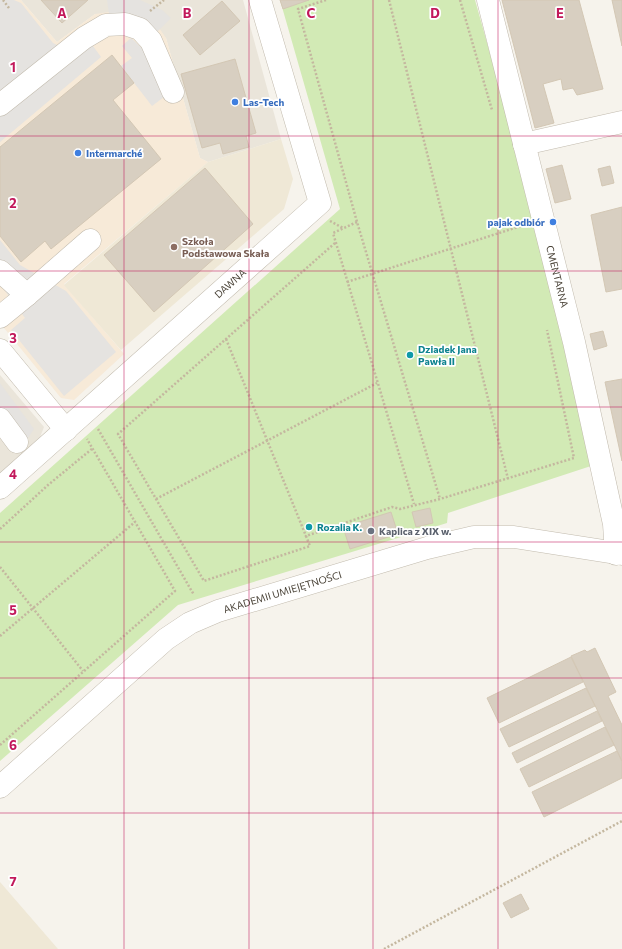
<svg xmlns="http://www.w3.org/2000/svg" width="622" height="949" font-family="Commissioner,sans-serif">
  <style>
    .residential { fill: #eae5da }
    .commercial { fill: #f7ead8 }
    .education { fill: #efe8d6 }
    .green { fill: #d2eab5 }
    .parking { fill: #e5e3e0 }
    .building { fill: #d8cfc1; stroke: #d3c7b4 }
    .lines { fill: none; stroke-linecap: round; stroke-linejoin: round }
    .minor-casing { stroke: #c2bbae; stroke-width: 23 }
    .path { stroke: #c4b79f; stroke-width: 2.5; stroke-dasharray: 2 2; stroke-linecap: butt }
    .minor { stroke: #fff; stroke-width: 22 }
    .grid { fill: none; stroke: #c2185b; stroke-width: 1; stroke-opacity: 0.55 }
    .shop-dot { fill: #3f7fe0; stroke: #fff; stroke-width: 1.5 }
    .education-dot { fill: #8d6e63; stroke: #fff; stroke-width: 1.5 }
    .culture-dot { fill: #0f9aa8; stroke: #fff; stroke-width: 1.5 }
    .worship-dot { fill: #6b7280; stroke: #fff; stroke-width: 1.5 }
    .labels { text-anchor: middle; stroke-width: 3.5; stroke-linejoin: round; paint-order: stroke }
    .shop-label { font-size: 10px; font-weight: bold; fill: #366cbe; stroke: #fff; text-anchor: start }
    .education-label { font-size: 10px; font-weight: bold; fill: #785e54; stroke: #fff; text-anchor: start }
    .street-label { font-size: 10px; fill: #4b4439; stroke: #fff }
    .culture-label { font-size: 10px; font-weight: bold; fill: #0d838f; stroke: #fff; text-anchor: start }
    .worship-label { font-size: 10px; font-weight: bold; fill: #5b616d; stroke: #fff; text-anchor: start }
    .grid-label { font-size: 13px; text-anchor: middle; font-weight: bold; fill: #c2185b; stroke: #fff; stroke-width: 3.5; stroke-linejoin: round; paint-order: stroke }
  </style>
  <rect width="100%" height="100%" fill="#f6f3ec"/>
  <g class="residential">
    <polygon points="21,0 243,0 281,139 208,162 200,158 166,38 95,14 57,42"/>
    <polygon points="0,375 44,427 40,437 0,473"/>
  </g>
  <polygon class="commercial" points="0,0 21,0 57,42 95,14 122,10 153,19 166,38 200,158 208,162 64,284 124,354 74,400 61,398 0,323"/>
  <g class="education">
    <polygon points="281,139 293,179 284,209 121,350 64,285 208,162"/>
    <polygon points="0,882 58,949 0,949"/>
  </g>
  <polygon class="green" points="280,0 475,0 537,221 591,466 448,513 447,523 178,605 0,761 0,513 340,209"/>
  <g class="parking">
    <polygon points="0,0 14,0 21,3 53,43 59,46 109,14 107,0 140,0 162,10 171,18 157,32 164,97 152,106 121,66 132,58 122,46 131,38 142,48 143,47 137,37 118,32 94,42 93,46 101,57 0,142"/>
    <polygon points="0,240 20,265 66,291 116,352 64,396 11,330 25,318 0,284"/>
    <polygon points="0,383 34,429 26,441 12,452 0,437"/>
  </g>
  <g class="building">
    <polygon points="41,0 88,0 62,23"/>
    <polygon points="280,0 309,0 283,9"/>
    <polygon points="502,0 579,0 603,89 577,95 573,88 563,90 561,79 543,84 554,123 535,128"/>
    <polygon points="612,0 622,0 622,46"/>
    <polygon points="222,1 240,21 200,55 183,35"/>
    <polygon points="112,55 134,83 113,100 161,159 51,249 45,241 21,262 0,236 0,147"/>
    <polygon points="235,59 256,133 246,136 249,147 223,154 220,143 202,148 181,74"/>
    <polygon points="562,165 571,199 555,203 546,169"/>
    <polygon points="610,166 614,183 602,186 598,169"/>
    <polygon points="205,168 253,224 154,312 104,255"/>
    <polygon points="622,207 622,289 606,292 591,215"/>
    <polygon points="603,331 607,346 594,350 590,334"/>
    <polygon points="622,379 622,461 605,382"/>
    <polygon points="430,508 433,523 416,527 412,512"/>
    <polygon points="391,512 398,534 350,549 343,527"/>
    <polygon points="595,648 616,692 608,696 622,725 622,761 571,656 585,650 587,652"/>
    <polygon points="571,657 583,682 499,723 487,698"/>
    <polygon points="586,688 595,706 509,747 500,729"/>
    <polygon points="597,711 602,721 517,763 512,753"/>
    <polygon points="605,727 614,745 529,787 520,769"/>
    <polygon points="617,751 622,762 622,778 544,817 532,792"/>
    <polygon points="521,894 529,909 511,918 503,903"/>
  </g>
  <g class="lines">
    <g class="minor-casing">
      <g id="minor">
        <path id="s1" d="M 488,0 L 574,342 L 614,524 L 616,554"/>
        <polyline points="0,105 84,38 106,25 125,24 140,29 151,41 173,92"/>
        <polyline points="524,144 622,122"/>
        <polyline points="0,271 27,295 0,317"/>
        <polyline points="27,295 90,240"/>
        <polyline points="0,350 66,430"/>
        <polyline points="0,419 17,442"/>
        <path id="s2" d="M 0,488 L 320,203 L 260,0"/>
        <path id="s3" d="M 0,787 L 166,639 L 190,623 L 218,611 L 427,548 L 474,537 L 514,537 L 622,554"/>
      </g>
    </g>
    <g class="path">
      <polyline points="3,0 9,8"/>
      <polyline points="326,0 298,9 357,222 440,499"/>
      <polyline points="389,0 508,479"/>
      <polyline points="460,0 492,110"/>
      <polyline points="150,11 164,0"/>
      <polyline points="330,221 343,228"/>
      <polyline points="357,222 333,233 414,504"/>
      <polyline points="335,243 118,434 204,581 310,546 306,536 392,507 400,509 440,499 574,458 547,330"/>
      <polyline points="347,282 524,225"/>
      <polyline points="226,339 306,536"/>
      <polyline points="98,429 194,595"/>
      <polyline points="156,499 377,383"/>
      <polyline points="0,529 48,485 93,448"/>
      <polyline points="0,567 83,671"/>
      <polyline points="0,636 135,522"/>
      <polyline points="0,745 175,591 87,439"/>
      <polyline points="384,949 622,821"/>
    </g>
    <use href="#minor" class="minor"/>
  </g>
  <path class="grid" d="M 124,0 L 124,949M 249,0 L 249,949M 373,0 L 373,949M 498,0 L 498,949M 0,136 L 622,136M 0,271 L 622,271M 0,407 L 622,407M 0,542 L 622,542M 0,678 L 622,678M 0,813 L 622,813"/>
  <g class="shop-dot">
    <circle cx="235" cy="102" r="4"/>
    <circle cx="78" cy="153" r="4"/>
    <circle cx="553" cy="222" r="4"/>
  </g>
  <circle class="education-dot" cx="174" cy="247" r="4"/>
  <g class="culture-dot">
    <circle cx="410" cy="355" r="4"/>
    <circle cx="309" cy="527" r="4"/>
  </g>
  <circle class="worship-dot" cx="371" cy="531" r="4"/>
  <g class="labels">
    <g class="shop-label">
      <text x="243" y="106">Las-Tech</text>
      <text x="86" y="157">Intermarché</text>
      <text x="545" y="226" text-anchor="end">pajak odbiór</text>
    </g>
    <g class="education-label">
      <text x="182" y="245">Szkoła<tspan x="182" dy="12">Podstawowa Skała</tspan></text>
    </g>
    <g class="street-label">
      <text dy="4" stroke="none"><textPath href="#s1" startOffset="285">CMENTARNA</textPath></text>
      <text dy="4" stroke="none"><textPath href="#s2" startOffset="308">DAWNA</textPath></text>
      <text dy="4" stroke="none"><textPath href="#s3" startOffset="349">AKADEMII UMIEJĘTNOŚCI</textPath></text>
    </g>
    <g class="culture-label">
      <text x="418" y="353">Dziadek Jana<tspan x="418" dy="12">Pawła II</tspan></text>
      <text x="317" y="531">Rozalia K.</text>
    </g>
    <g class="worship-label">
      <text x="379" y="535">Kaplica z XIX w.</text>
    </g>
  </g>
  <g class="grid-label">
    <text x="62" y="18">A</text>
    <text x="187" y="18">B</text>
    <text x="311" y="18">C</text>
    <text x="435" y="18">D</text>
    <text x="560" y="18">E</text>
    <text x="13" y="72">1</text>
    <text x="13" y="208">2</text>
    <text x="13" y="343">3</text>
    <text x="13" y="479">4</text>
    <text x="13" y="615">5</text>
    <text x="13" y="750">6</text>
    <text x="13" y="886">7</text>
  </g>
</svg>
